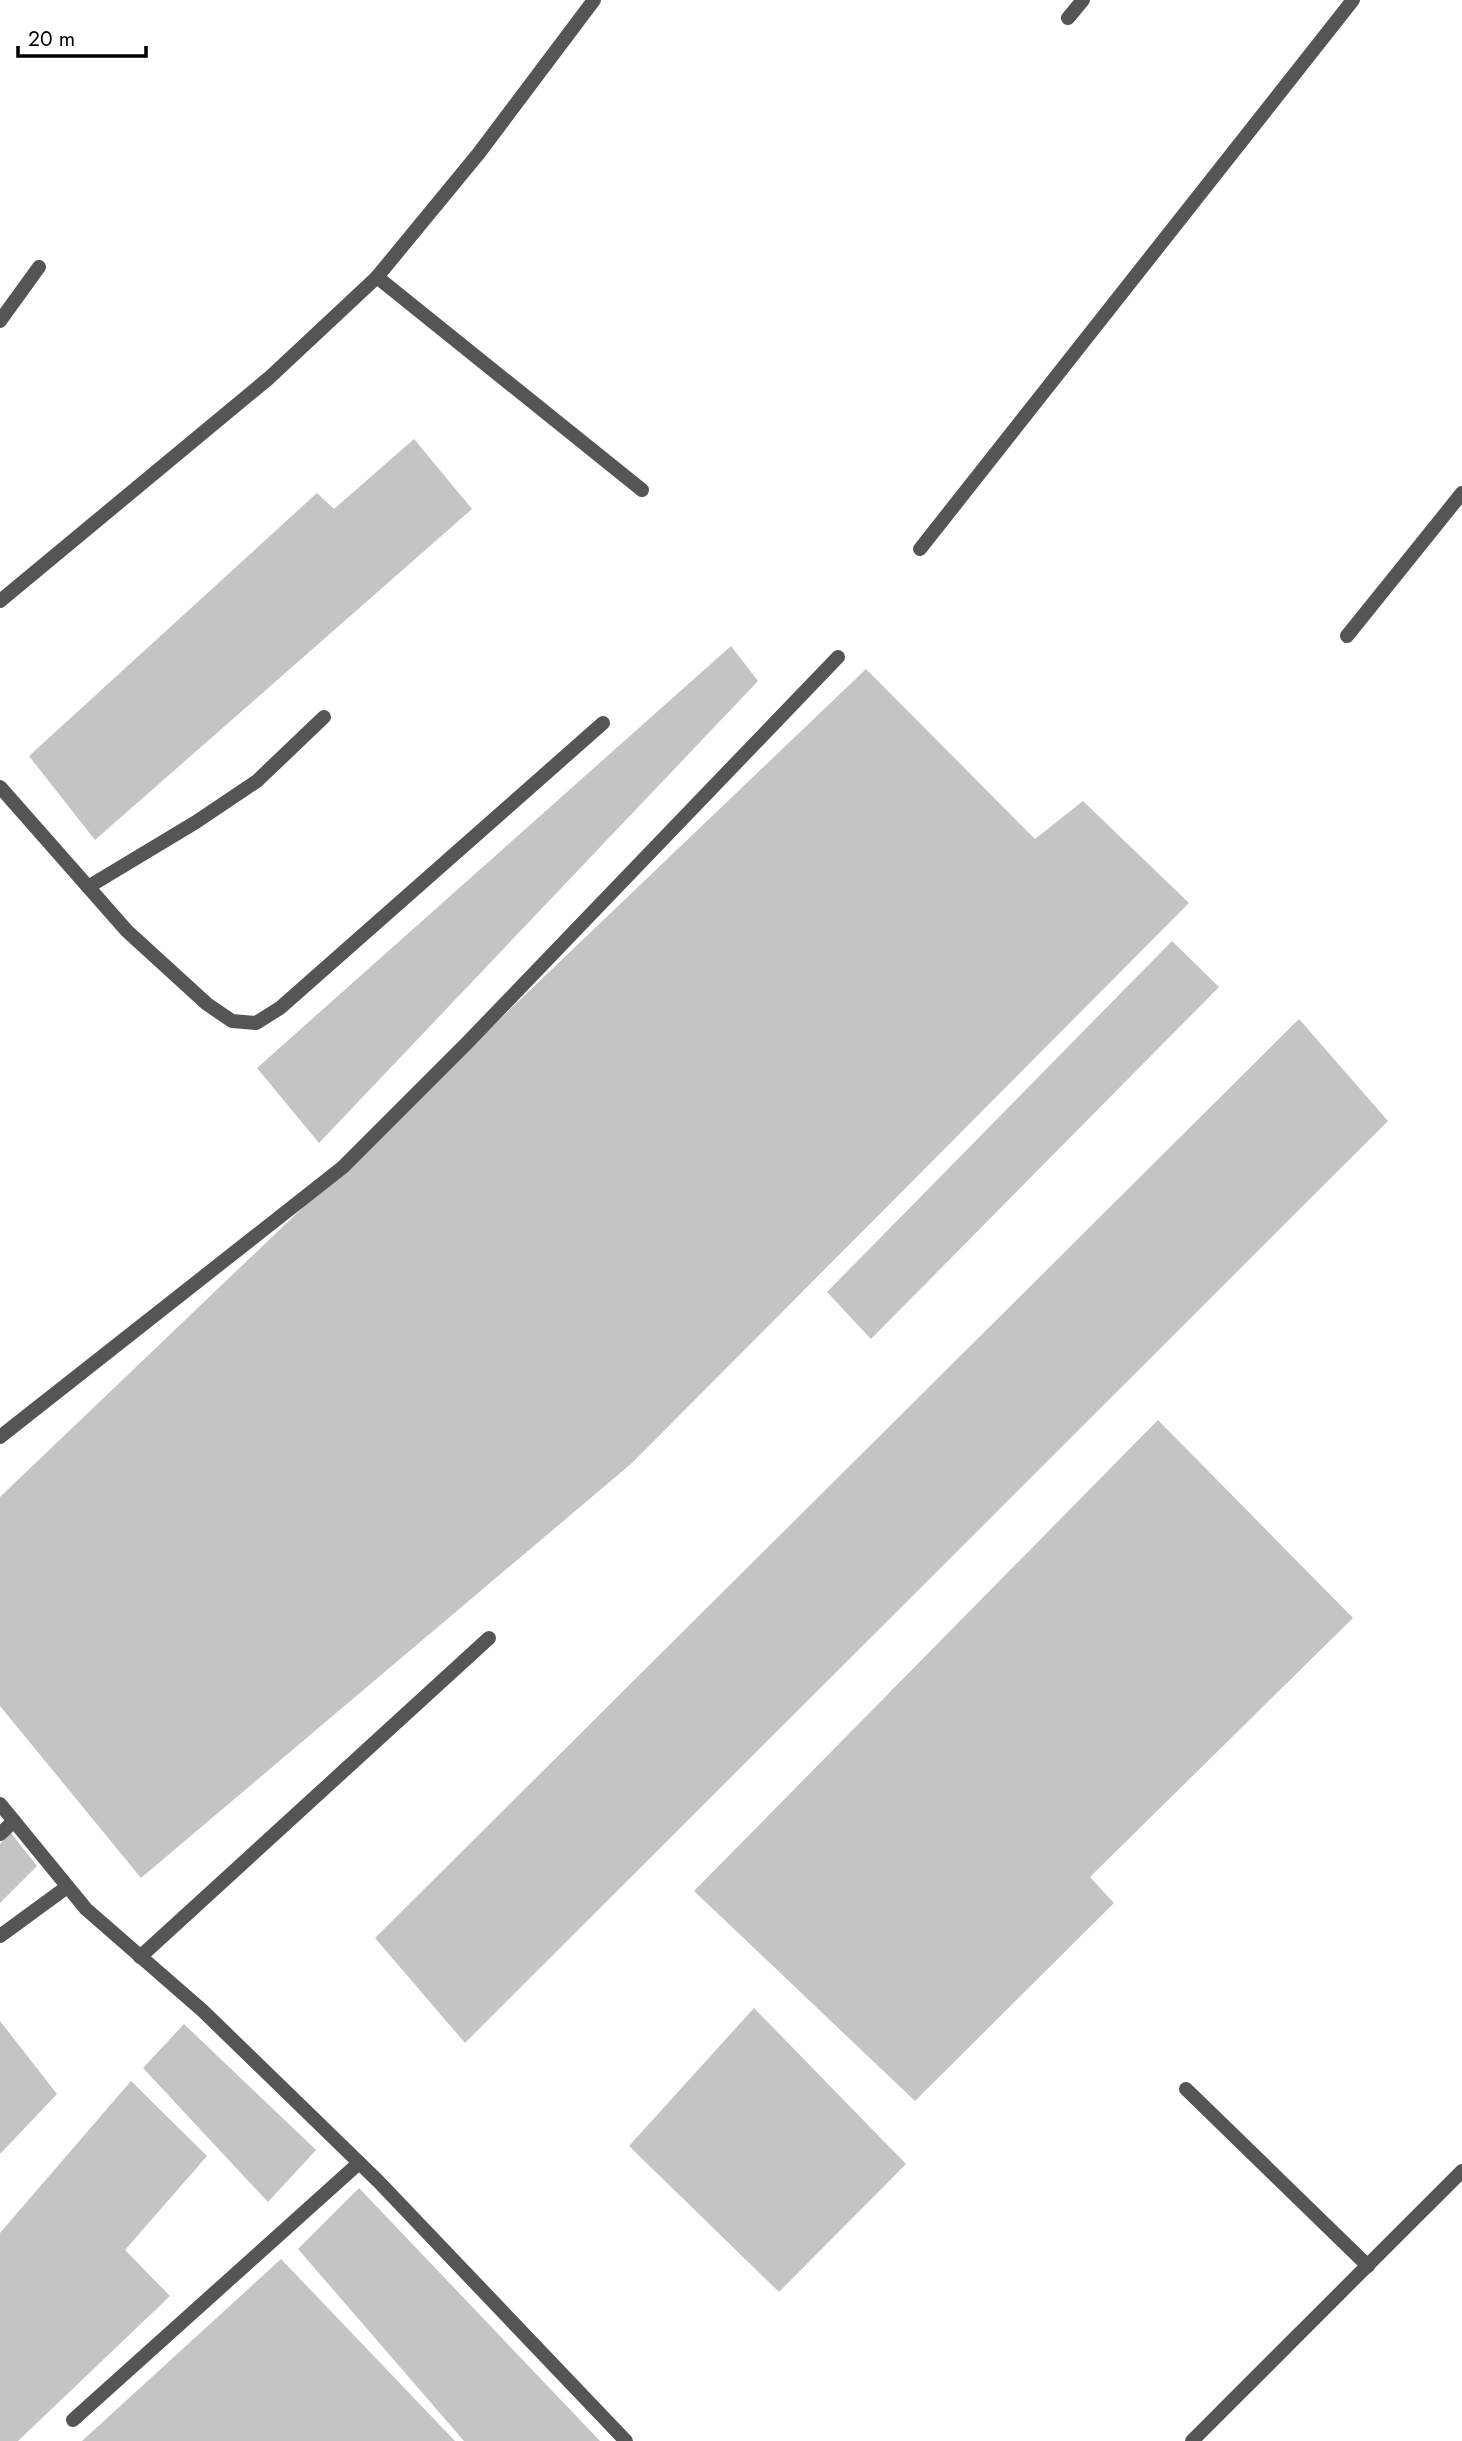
<svg xmlns="http://www.w3.org/2000/svg" width="1462" height="2441" font-family="Jost,sans-serif">
  <style>
    .building { fill: #c4c4c4 }
    .lines { fill: none; stroke-linecap: round; stroke-linejoin: round }
    .lane { stroke: #555; stroke-width: 14 }
    .street { stroke: #555; stroke-width: 14 }
  </style>
  <rect width="100%" height="100%" fill="#fff"/>
  <g class="building">
    <polygon points="414,439 472,509 95,840 29,756 317,493 334,509"/>
    <polygon points="731,646 758,681 319,1143 257,1068"/>
    <polygon points="866,669 1035,839 1083,801 1189,903 632,1463 141,1878 0,1706 0,1497"/>
    <polygon points="1172,941 1219,987 871,1339 827,1292"/>
    <polygon points="1299,1019 1388,1121 465,2043 375,1938"/>
    <polygon points="1158,1420 1353,1618 1090,1877 1114,1903 915,2101 694,1891"/>
    <polygon points="11,1833 37,1866 0,1903 0,1844"/>
    <polygon points="754,2008 906,2164 779,2292 629,2146"/>
    <polygon points="0,2021 57,2094 0,2154"/>
    <polygon points="184,2024 316,2150 268,2202 143,2068"/>
    <polygon points="131,2081 207,2156 125,2250 170,2296 18,2441 0,2441 0,2233"/>
    <polygon points="359,2188 600,2441 464,2441 298,2249"/>
    <polygon points="281,2259 455,2441 82,2441"/>
  </g>
  <g class="lines">
    <g class="lane">
      <polyline points="1068,18 1083,0"/>
      <polyline points="0,1437 343,1167 466,1044 838,657"/>
      <polyline points="0,1834 14,1821"/>
      <polyline points="0,1936 67,1887"/>
      <polyline points="140,1957 489,1638"/>
      <polyline points="1186,2089 1368,2266"/>
      <polyline points="73,2420 359,2163"/>
      <polyline points="1192,2441 1462,2171"/>
    </g>
    <g class="street">
      <polyline points="377,277 642,490"/>
      <polyline points="0,321 39,267"/>
      <polyline points="920,549 1353,0"/>
      <polyline points="0,601 269,378 377,277 479,153 594,0"/>
      <polyline points="1347,636 1462,493"/>
      <polyline points="0,787 127,931 207,1004 232,1021 256,1023 280,1008 603,723"/>
      <polyline points="88,887 196,822 257,781 324,717"/>
      <polyline points="0,1804 86,1909 203,2011 378,2181 626,2441"/>
    </g>
  </g>
  <path d="M18 46v10h128v-10" fill="none" stroke="#000000" stroke-width="3.5"/>
  <text x="28" y="46" font-size="21" fill="#000000" stroke="#ffffff" stroke-width="5" paint-order="stroke">20 m</text>
</svg>
